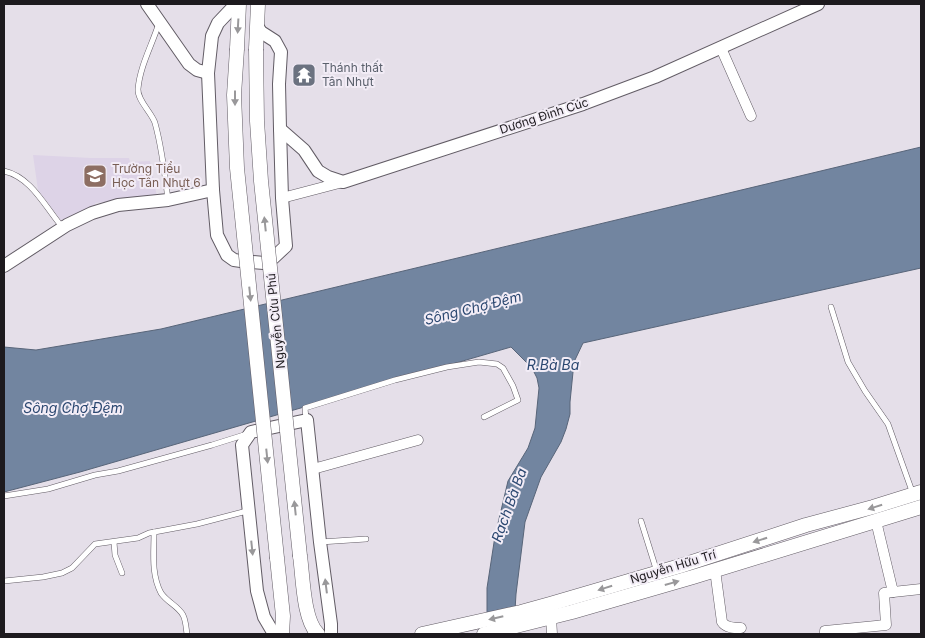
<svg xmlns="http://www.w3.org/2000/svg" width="925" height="638" font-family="Inter,sans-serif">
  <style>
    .education { fill: #ddd3e7 }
    .water { fill: #7285a0; stroke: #586579 }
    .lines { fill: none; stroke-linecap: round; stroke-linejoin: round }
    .service-casing { stroke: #625c65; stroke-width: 6 }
    .minor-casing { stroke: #625c65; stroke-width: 11 }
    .tertiary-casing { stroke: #625c65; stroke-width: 14 }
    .secondary-casing { stroke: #625c65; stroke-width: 15 }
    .service { stroke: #fff; stroke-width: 5 }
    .minor { stroke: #fff; stroke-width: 10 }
    .tertiary { stroke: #fff; stroke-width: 12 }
    .secondary { stroke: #fff; stroke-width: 14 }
    .secondary-bridge-casing { stroke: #625c65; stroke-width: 15; stroke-linecap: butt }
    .secondary-bridge { stroke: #fff; stroke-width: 14 }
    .oneway { fill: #99989a }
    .labels { text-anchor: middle; stroke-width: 4; stroke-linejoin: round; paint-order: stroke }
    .worship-label { font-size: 12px; fill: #5b616d; stroke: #f2ecf6; text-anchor: start }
    .street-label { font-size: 12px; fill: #1d1a1e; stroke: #f2ecf6 }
    .education-label { font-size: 12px; fill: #785e54; stroke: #f2ecf6; text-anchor: start }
    .water-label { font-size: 14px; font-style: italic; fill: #2c4871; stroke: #f2ecf6 }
  </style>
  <rect width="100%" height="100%" fill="#e5dfe9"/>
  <polygon class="education" points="33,155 91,158 129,158 130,162 150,161 157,197 95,203 96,209 61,220 38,190"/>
  <polygon class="water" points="921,147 921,268 583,343 574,362 570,402 570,414 566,429 561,442 541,477 525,522 516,594 515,610 515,634 487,634 487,588 495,536 508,481 528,448 535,428 539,388 537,378 532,368 511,347 80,472 4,492 4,347 36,350 161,329"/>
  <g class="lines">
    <g class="service-casing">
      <g id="service">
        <path d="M 159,23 C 152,45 140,66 138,89 C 137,100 152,113 155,123 C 162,148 165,174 168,200"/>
        <path d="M 4,171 C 30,177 43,203 59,223 L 65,225"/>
        <polyline points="831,307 848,362 865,391 888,424 913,494"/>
        <polyline points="306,419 305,408 395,380 447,367 479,362 497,364 503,368 513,386 518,400 484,417"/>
        <polyline points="4,496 48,489 95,475 118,471 212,445 247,434"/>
        <polyline points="641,521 657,572"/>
        <path d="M 154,532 C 154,553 151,574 161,593 C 167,602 178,606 183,615 C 186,621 186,628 187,634"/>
        <polyline points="114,542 115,555 122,573"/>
        <polyline points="320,542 366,539"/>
        <polyline points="4,581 43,577 62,573 72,568 95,544 138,538 149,533 197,524 247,511"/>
      </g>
    </g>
    <g class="minor-casing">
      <g id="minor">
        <polyline points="721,48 751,116"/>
        <polyline points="282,198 343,182"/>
        <polyline points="313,469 418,440"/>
        <polyline points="876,521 893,592 921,589"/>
        <path d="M 715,570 L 722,622 C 726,628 734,628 741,628"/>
        <polyline points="551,617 552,634"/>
        <polyline points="825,634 825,631 886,625 884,593 893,592"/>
      </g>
    </g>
    <g class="tertiary-casing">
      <g id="tertiary">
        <polyline points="147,4 189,64 197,70 208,73"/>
        <polyline points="236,4 218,23 212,36 208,73 213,190 217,235 227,255 234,260 241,261 264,263 271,260 286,246 282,198 280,129 279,84 281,52 275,41 261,32 257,26"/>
        <polyline points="280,129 304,150 318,171 328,177 343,182 583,104 655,77 818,4"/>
        <polyline points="4,266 67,225 92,213 118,205 168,200 213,190"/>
        <polyline points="274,634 264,617 257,591 242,445 251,432 307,420 320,542 331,624 331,634"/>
      </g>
    </g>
    <g class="secondary-casing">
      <g id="secondary">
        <polyline points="237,49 239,4"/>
        <polyline points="256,49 258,4"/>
        <path d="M 300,556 C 303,576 303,620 318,634"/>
        <polyline points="277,558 283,616 282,634"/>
        <polyline points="422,634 521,612 550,604 680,566 806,525 873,507 921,492"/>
        <polyline points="484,634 572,612 693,577 921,507"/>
      </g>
    </g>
    <use href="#service" class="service"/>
    <use href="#minor" class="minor"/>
    <use href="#tertiary" class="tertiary"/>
    <use href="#secondary" class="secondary"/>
    <g class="secondary-bridge-casing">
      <g id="secondary-bridge">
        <polyline points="237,49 234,95 237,168 277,558"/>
        <polyline points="256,49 257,121 261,181 300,556"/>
      </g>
    </g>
    <use href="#secondary-bridge" class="secondary-bridge"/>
  </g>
  <defs><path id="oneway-solid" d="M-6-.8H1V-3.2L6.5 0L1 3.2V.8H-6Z" transform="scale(1.25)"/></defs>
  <g class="oneway">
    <use href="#oneway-solid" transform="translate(238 26) rotate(93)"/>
    <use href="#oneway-solid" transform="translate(235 98) rotate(90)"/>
    <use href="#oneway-solid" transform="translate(265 224) rotate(-96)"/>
    <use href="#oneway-solid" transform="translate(250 294) rotate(84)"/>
    <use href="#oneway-solid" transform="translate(267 456) rotate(84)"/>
    <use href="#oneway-solid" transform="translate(875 507) rotate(163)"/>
    <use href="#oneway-solid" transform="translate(295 508) rotate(-96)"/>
    <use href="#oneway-solid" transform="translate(760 540) rotate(162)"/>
    <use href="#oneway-solid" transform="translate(252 548) rotate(84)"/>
    <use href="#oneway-solid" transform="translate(672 583) rotate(-16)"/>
    <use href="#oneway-solid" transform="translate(326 586) rotate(-97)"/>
    <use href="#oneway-solid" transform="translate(605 588) rotate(163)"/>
    <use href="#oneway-solid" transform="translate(496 618) rotate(167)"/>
  </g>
  <defs>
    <g id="temple-square" transform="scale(1.25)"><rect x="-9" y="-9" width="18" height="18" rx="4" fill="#6b7280" stroke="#f2ecf6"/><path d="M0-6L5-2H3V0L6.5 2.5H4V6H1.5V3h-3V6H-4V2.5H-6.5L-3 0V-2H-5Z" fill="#fff"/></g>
    <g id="school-square" transform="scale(1.25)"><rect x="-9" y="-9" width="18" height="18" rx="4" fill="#8d6e63" stroke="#f2ecf6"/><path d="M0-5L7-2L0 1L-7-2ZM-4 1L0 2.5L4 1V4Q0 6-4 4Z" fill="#fff"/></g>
  </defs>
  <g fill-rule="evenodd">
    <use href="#temple-square" x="304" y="75"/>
    <use href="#school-square" x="95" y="176"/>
  </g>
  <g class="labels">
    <g class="worship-label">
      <text x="322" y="72">Thánh thất<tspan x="322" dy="14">Tân Nhựt</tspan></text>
    </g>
    <g class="street-label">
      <text transform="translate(544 116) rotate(-18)" y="4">Dương Đình Cúc</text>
      <text transform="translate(276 321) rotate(-96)" y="4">Nguyễn Cửu Phú</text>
      <text transform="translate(673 567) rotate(-17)" y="4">Nguyễn Hữu Trí</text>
    </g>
    <g class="education-label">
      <text x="112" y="173">Trường Tiểu<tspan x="112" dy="14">Học Tân Nhựt 6</tspan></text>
    </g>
    <g class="water-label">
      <text transform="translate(473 308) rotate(-14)" y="5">Sông Chợ Đệm</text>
      <text x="553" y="370">R.Bà Ba</text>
      <text x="73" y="413">Sông Chợ Đệm</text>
      <text transform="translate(509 505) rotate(-70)" y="5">Rạch Bà Ba</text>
    </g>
  </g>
  <rect width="925" height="638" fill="none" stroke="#1d1a1e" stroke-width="10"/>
</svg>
